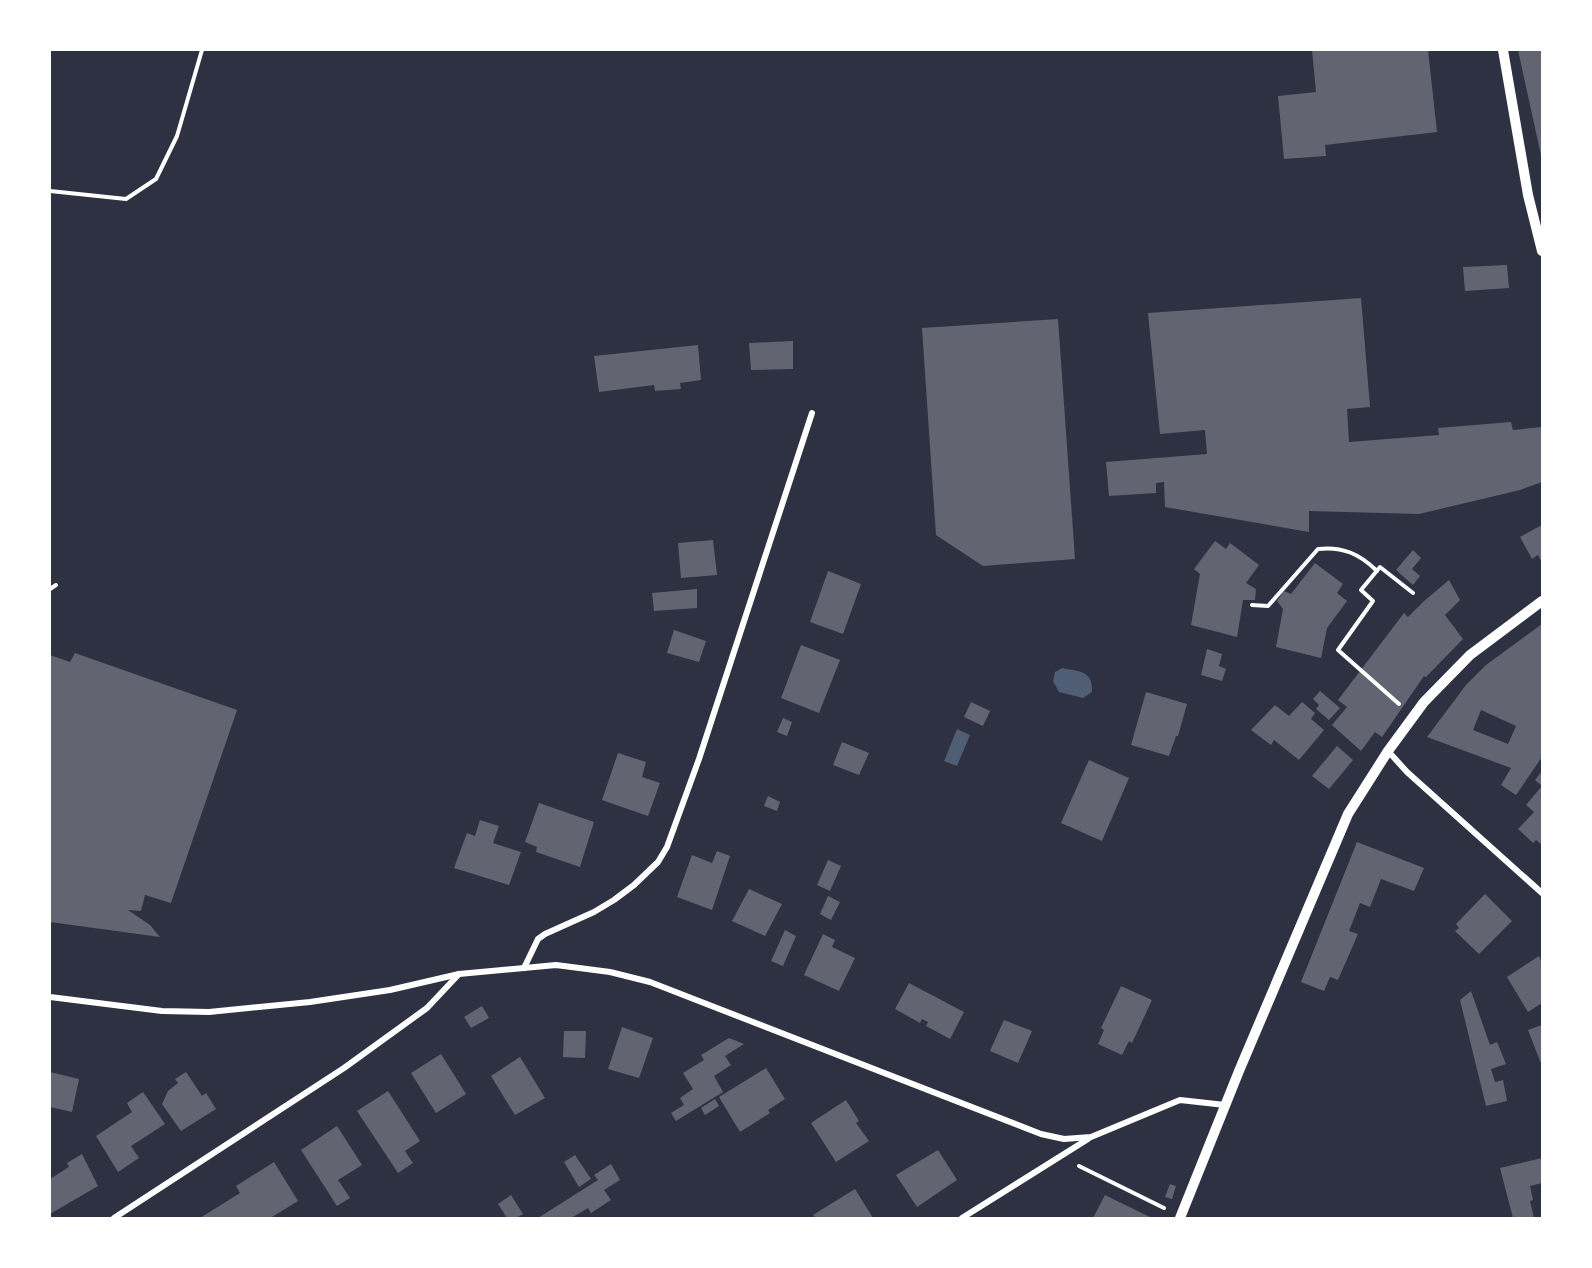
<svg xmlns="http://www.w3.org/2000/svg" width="1592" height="1268" font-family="'Exo 2',sans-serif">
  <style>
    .water { fill: #4f5d75 }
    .building { fill: #626471; fill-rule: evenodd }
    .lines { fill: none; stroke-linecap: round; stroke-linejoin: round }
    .path { stroke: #fff; stroke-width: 4 }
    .minor { stroke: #fff; stroke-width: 6 }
    .tertiary { stroke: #fff; stroke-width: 10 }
  </style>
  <rect width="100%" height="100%" fill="#2d3142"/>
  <g class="water">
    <path d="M 1062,668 C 1080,672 1093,670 1092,692 L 1083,698 L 1059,692 L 1053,681 L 1055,672 Z"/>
    <polygon points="957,729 970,735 957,766 944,761"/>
  </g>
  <g class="building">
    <polygon points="1312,50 1428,50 1437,132 1325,145 1326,156 1284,159 1278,96 1316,92"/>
    <polygon points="1518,50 1542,50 1542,160"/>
    <polygon points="1507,265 1509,288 1465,291 1463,267"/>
    <polygon points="1361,298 1370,407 1347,409 1349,442 1439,435 1438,428 1511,422 1513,430 1542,427 1542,482 1520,490 1419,514 1309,511 1309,532 1165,507 1164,482 1156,483 1156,493 1109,496 1106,462 1207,454 1205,430 1160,434 1148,313"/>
    <polygon points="1058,319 1075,559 983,566 936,535 922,328"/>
    <polygon points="793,341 793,369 751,370 749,343"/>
    <polygon points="698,345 701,380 680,383 681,389 655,391 654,385 599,392 594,356"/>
    <polygon points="1542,525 1542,563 1538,555 1532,559 1520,537"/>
    <polygon points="713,540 717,575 681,578 678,543"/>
    <polygon points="1215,541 1226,549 1230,543 1259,565 1246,583 1256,589 1255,600 1243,600 1237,637 1191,625 1200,574 1194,569"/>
    <polygon points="1413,550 1421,558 1412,569 1420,576 1413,585 1396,570"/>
    <polygon points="1315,563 1343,584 1337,593 1347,601 1327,628 1321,658 1276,647 1283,609 1277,601 1284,591 1291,594"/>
    <polygon points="828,571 861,584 843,634 810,622"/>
    <polygon points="1449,580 1460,600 1445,615 1463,639 1426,677 1424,676 1382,737 1375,732 1361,751 1332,725 1347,707 1338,700 1404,613 1408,617 1423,602"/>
    <polygon points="697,589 697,608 654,611 652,593"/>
    <path d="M 1542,624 L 1542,757 L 1516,795 L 1501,785 L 1511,768 L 1427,737 L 1466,685 L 1486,665 ZM 1481,710 L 1516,726 L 1508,744 L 1473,730 Z"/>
    <polygon points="674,630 706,641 699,662 667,653"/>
    <polygon points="801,645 840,660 819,713 781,698"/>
    <polygon points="1207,649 1222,654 1219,666 1226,669 1222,681 1201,675"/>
    <polygon points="75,653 237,710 171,903 145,895 141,911 128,910 150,925 160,937 50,922 50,655 70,662"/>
    <polygon points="1320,691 1340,708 1329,720 1316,709 1319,705 1313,699"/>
    <polygon points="1146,692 1187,704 1178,736 1176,736 1169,756 1131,745"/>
    <polygon points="971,702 990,711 983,726 964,717"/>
    <polygon points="1302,702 1315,713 1311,719 1324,730 1299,760 1274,740 1271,745 1251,730 1275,705 1289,716"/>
    <polygon points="783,718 792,722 787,736 777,732"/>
    <polygon points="842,742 869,753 859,775 833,765"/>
    <polygon points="1337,746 1353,760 1329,789 1312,776"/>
    <polygon points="618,753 646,762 642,777 660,783 648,816 602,800"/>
    <polygon points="1089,760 1129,778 1102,841 1061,823"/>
    <polygon points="1542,771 1542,845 1536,840 1533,843 1518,829 1534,812 1526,805 1542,786 1535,780"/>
    <polygon points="768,796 780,802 777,811 764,806"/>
    <polygon points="539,803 594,822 580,867 536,852 537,847 525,842"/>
    <polygon points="480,820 499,826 493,843 521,852 509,885 454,868 467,833 475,836"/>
    <polygon points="1357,842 1424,868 1414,891 1381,879 1370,907 1360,903 1349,931 1358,934 1338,980 1330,977 1324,991 1301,982"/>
    <polygon points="717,851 730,856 712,910 677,897 692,855 712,863"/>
    <polygon points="828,860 841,866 830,891 817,885"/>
    <polygon points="749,889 782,904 765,936 732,921"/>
    <polygon points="1485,894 1512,921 1479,954 1455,931 1459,928 1456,924"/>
    <polygon points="828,896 840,902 831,920 820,914"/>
    <polygon points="785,930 796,936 783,966 771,961"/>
    <polygon points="823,934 835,940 832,947 855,958 839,991 804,975"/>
    <polygon points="1539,956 1542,963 1542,1003 1528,1012 1507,977"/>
    <polygon points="909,983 964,1012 950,1039 926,1026 928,1022 922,1019 920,1023 895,1009"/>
    <polygon points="1121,986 1152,1000 1132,1043 1129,1041 1122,1055 1098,1044 1104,1030 1101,1028"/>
    <polygon points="1471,991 1490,1045 1497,1042 1506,1064 1491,1069 1495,1082 1503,1080 1507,1101 1486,1106 1460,1000"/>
    <polygon points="482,1006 489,1018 471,1028 464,1017"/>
    <polygon points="1004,1020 1032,1031 1018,1063 990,1051"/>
    <polygon points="1542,1025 1542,1066 1528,1030"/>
    <polygon points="622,1027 653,1038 639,1078 608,1069"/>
    <polygon points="564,1031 586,1031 585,1058 563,1057"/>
    <polygon points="729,1038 744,1044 725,1056 731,1065 714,1076 723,1092 676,1121 671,1113 684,1105 680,1098 693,1089 683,1073 704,1060 701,1055"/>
    <polygon points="441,1054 466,1094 436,1113 411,1073"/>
    <polygon points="520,1057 545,1098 515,1115 491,1076"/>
    <polygon points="766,1068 785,1099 768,1110 770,1113 740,1132 719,1097"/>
    <polygon points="50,1072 79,1079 72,1112 50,1107"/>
    <polygon points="186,1072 202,1096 206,1093 216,1109 181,1131 162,1104 168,1091 178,1083 175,1079"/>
    <polygon points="388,1091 420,1141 405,1151 413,1163 398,1173 357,1111"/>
    <polygon points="143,1092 165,1124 131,1146 139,1158 118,1172 96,1136 132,1112 127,1103"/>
    <polygon points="715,1099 719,1106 705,1115 701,1108"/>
    <polygon points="846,1100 859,1121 856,1123 869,1141 836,1162 811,1123"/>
    <polygon points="337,1126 362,1165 338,1180 350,1198 337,1206 301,1150"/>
    <polygon points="938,1150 957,1180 917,1207 896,1175"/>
    <polygon points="82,1154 98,1186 50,1214 50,1179 69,1167 67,1163"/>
    <polygon points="575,1155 591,1179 579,1187 564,1162"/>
    <polygon points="1542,1158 1542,1183 1530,1186 1533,1200 1530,1201 1534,1218 1513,1218 1500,1168"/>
    <polygon points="274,1162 298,1201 272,1217 273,1218 200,1218 240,1193 236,1186"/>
    <polygon points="611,1164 620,1180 604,1190 611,1200 591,1213 588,1208 571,1218 538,1218 598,1180 594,1175"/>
    <polygon points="1170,1184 1176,1186 1172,1199 1165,1197"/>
    <polygon points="855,1189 873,1218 816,1218 813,1215"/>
    <polygon points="511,1195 523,1214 516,1218 507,1218 498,1204"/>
    <polygon points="1105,1195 1113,1199 1152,1218 1093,1218"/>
  </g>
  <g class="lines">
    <g class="path">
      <polyline points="50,191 126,199 156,179 177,136 202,50"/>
      <polyline points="50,589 56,585"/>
      <path d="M 1252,605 L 1268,606 L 1318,549 C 1342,546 1360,554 1377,571"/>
      <polyline points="1399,704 1338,650 1373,601 1361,590 1380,567 1413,593"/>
      <polyline points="1079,1166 1164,1208"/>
    </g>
    <g class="minor">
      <polyline points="1388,751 1407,772 1542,893"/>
      <polyline points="524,968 538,939 545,934 594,912 614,900 634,885 658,862 667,847 699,759 812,413"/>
      <polyline points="50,997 162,1011 209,1012 310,1002 390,990 459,974 556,965 610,972 650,982 1041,1134 1064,1139 1091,1137 1180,1100 1225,1105"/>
      <polyline points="114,1218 344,1068 427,1008 459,974"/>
      <polyline points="962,1218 1088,1139"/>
    </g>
    <g class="tertiary">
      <polyline points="1503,50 1528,195 1542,251"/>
      <polyline points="1180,1218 1239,1071 1348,814 1388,751 1424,702 1470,655 1542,601"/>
    </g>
  </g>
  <rect width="1592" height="1268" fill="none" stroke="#ffffff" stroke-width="102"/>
</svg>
